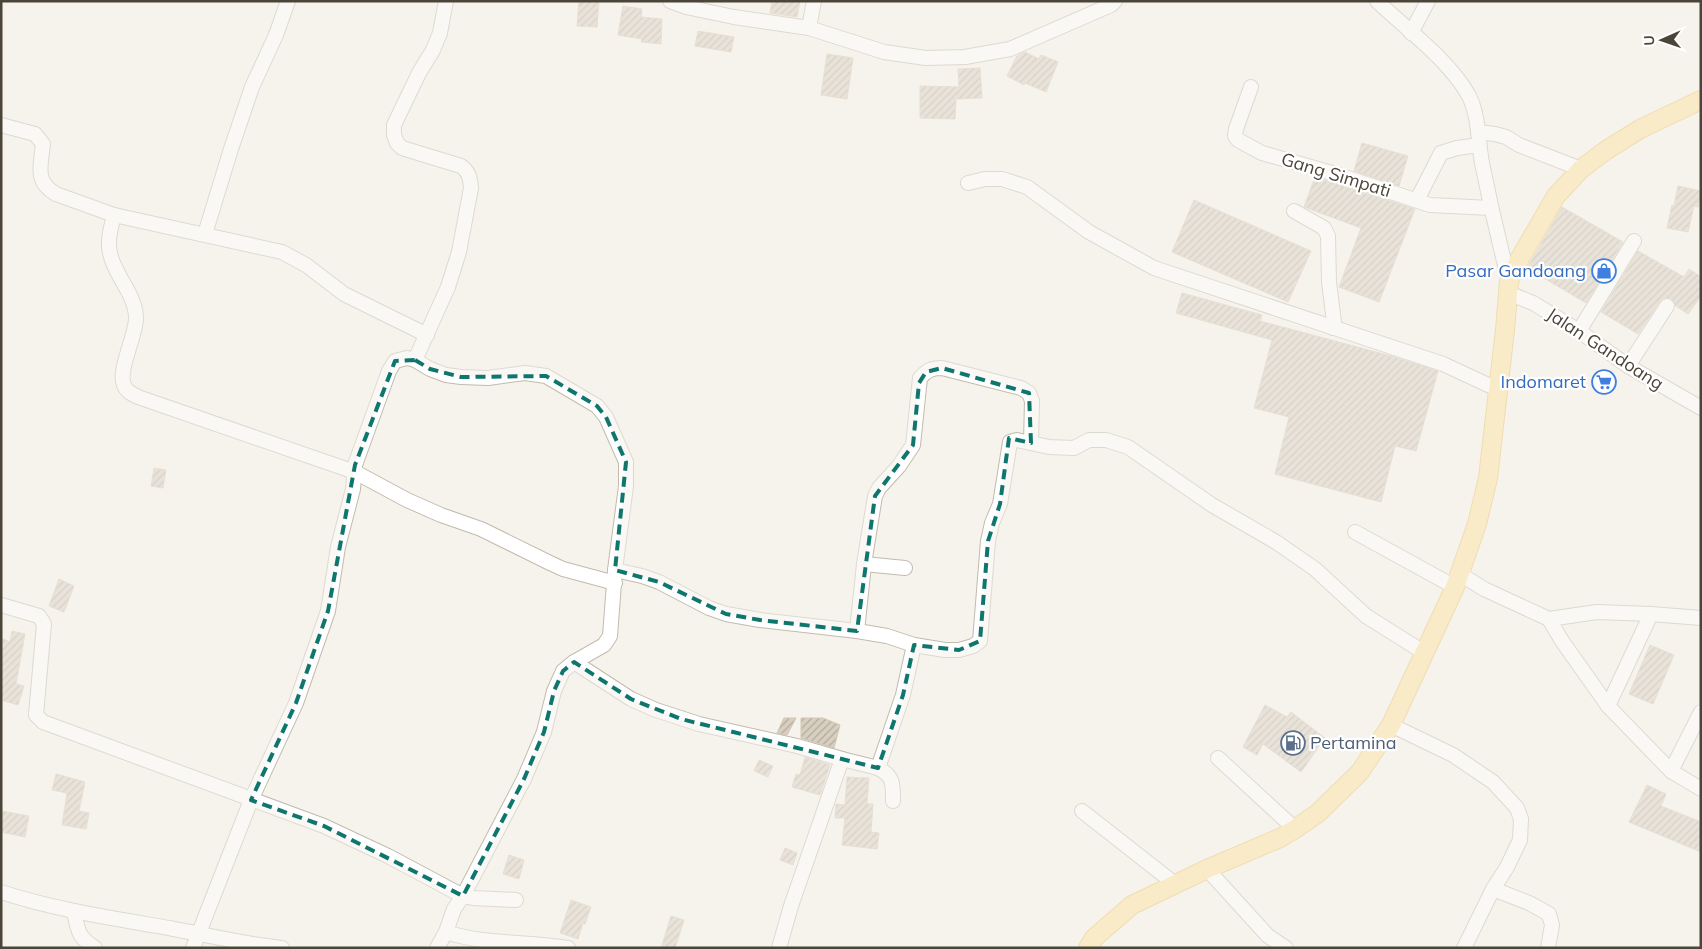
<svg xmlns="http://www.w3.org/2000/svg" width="1702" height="949" font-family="Mulish,sans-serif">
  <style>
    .building { fill: url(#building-hatch); stroke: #d3c7b4 }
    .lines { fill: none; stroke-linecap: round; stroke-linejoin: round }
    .minor-casing { stroke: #c2bbae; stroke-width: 16 }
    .major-casing { stroke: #e6c16a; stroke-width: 20 }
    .minor { stroke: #fff; stroke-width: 14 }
    .major { stroke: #ffe39c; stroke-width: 18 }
    .marked { fill: none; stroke: #0f766e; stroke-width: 4; stroke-dasharray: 10 6; stroke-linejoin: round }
    .labels { text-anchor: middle; stroke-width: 4.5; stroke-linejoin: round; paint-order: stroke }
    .street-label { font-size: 18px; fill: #4b4439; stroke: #fff }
    .shop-label { font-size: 18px; fill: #366cbe; stroke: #fff; text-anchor: end }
    .service-label { font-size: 18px; fill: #4e5e75; stroke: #fff; text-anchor: start }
  </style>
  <defs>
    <pattern id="building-hatch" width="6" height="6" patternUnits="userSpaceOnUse" patternTransform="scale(1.25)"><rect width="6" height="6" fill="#d8cfc1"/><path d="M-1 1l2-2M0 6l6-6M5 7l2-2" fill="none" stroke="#b1aa9e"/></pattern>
  </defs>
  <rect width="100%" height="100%" fill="#f6f3ec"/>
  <g class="building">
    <polygon points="579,1 599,1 597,27 577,26"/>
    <polygon points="772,1 800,1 797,17 770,13"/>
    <polygon points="623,6 642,9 641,17 662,19 661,44 641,42 642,39 618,35"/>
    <polygon points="698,31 734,37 731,52 695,46"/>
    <polygon points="1025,52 1039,59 1041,55 1058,62 1046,92 1025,83 1024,85 1007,76 1017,56"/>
    <polygon points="827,54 853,58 847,99 821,95"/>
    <polygon points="980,68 982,98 956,99 955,119 920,118 920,86 959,87 958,69"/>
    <polygon points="1362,143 1408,156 1399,186 1354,171"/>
    <polygon points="1315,177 1415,209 1379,302 1339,287 1361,228 1304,207"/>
    <polygon points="1678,186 1701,191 1698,207 1694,206 1688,232 1667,228 1672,205 1674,206"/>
    <polygon points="1194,200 1311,251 1288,302 1172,252"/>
    <polygon points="1562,207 1623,242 1586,303 1527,268"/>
    <polygon points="1638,251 1684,277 1689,269 1701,277 1701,296 1688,314 1676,306 1671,298 1663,298 1660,301 1638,334 1601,312"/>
    <polygon points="1182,293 1262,315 1260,321 1391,356 1438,371 1416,451 1395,446 1381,502 1275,474 1289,417 1254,408 1272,340 1176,313"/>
    <polygon points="154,468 166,470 163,488 151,486"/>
    <polygon points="59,579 74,586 64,612 49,606"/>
    <polygon points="12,631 25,634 16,684 24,686 18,705 1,700 1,638 10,642"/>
    <polygon points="1650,645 1674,655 1653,704 1629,694"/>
    <polygon points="1265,705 1287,717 1291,712 1325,738 1301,772 1263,744 1257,755 1243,747"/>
    <polygon points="784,718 796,718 787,735 777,733"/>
    <polygon points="801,718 823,718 840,725 834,748 801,738"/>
    <polygon points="805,757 830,765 820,795 792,787 796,774 800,775"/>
    <polygon points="759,760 773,766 768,777 754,771"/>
    <polygon points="56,774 85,782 79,811 89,813 86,829 62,825 67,793 52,790"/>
    <polygon points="847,777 869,778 867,804 873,804 871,832 879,833 877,849 842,845 845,818 835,818 836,804 845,805"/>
    <polygon points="1647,785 1666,794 1661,806 1701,822 1701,852 1629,822"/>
    <polygon points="1,811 29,816 25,837 1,832"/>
    <polygon points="785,848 797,853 793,865 780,860"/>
    <polygon points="509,855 524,860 519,879 503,874"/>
    <polygon points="571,900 591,907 585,924 583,923 578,939 560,933"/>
    <polygon points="671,916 684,920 675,948 661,948"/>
  </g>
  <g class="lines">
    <g class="minor-casing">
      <g id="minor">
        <polyline points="670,1 686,7 734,17 809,28 884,52 926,58 965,57 1010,49 1111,5 1115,1"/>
        <path d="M 1377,1 C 1406,29 1449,60 1469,96 C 1479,116 1478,141 1482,163 C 1490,203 1499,242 1509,281"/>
        <polyline points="809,28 814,1"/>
        <polyline points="1411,33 1428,1"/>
        <polyline points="1251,87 1236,129 1235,136 1238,140 1262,153 1339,175 1430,205 1491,208"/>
        <path d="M 1,125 L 35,134 L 43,144 C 41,165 34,182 56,194 L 114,215 L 282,252 L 306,265 L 344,294 L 427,335"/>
        <polyline points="1478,132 1495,134 1506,137 1519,145 1581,169"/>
        <polyline points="968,183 985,179 1002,179 1027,187 1089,232 1154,268 1443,364 1499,390"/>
        <polyline points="1417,200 1441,153 1457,148 1479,145"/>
        <polyline points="1294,211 1324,228 1328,236 1329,282 1334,322 1333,328"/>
        <path d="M 114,215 C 111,228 107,240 110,253 C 114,275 135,293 136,317 C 137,337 112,378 128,391 C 131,394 135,395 138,397 L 355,472 L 407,500 L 441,515 L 481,529 L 550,563 L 563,569 L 615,583"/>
        <polyline points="205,234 231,149 252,87 276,35 288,1"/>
        <polyline points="1508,293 1533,303 1579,331 1628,366 1701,408"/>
        <polyline points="1579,331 1634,241"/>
        <path d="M 415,360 L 430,369 L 446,375 L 461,377 L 488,378 L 525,373 L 546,376 L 597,406 L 606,417 L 626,462 L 626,486 L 615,570 L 610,636 L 604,645 L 574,662 L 563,671 L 554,691 L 544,732 L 524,779 L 463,896 L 454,909 L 446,932 C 485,945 527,941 568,948"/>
        <polyline points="1628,366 1667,306"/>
        <polyline points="1355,532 1455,587"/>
        <polyline points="864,564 905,568"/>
        <path d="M 615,570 L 642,576 L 659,582 L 709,608 L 726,614 L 760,620 L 857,631 L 864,564 L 875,496 L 879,488 L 899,466 L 913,445 L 920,378 C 927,370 932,368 942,368 L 1021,388 L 1029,393 L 1032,401 L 1031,443"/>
        <polyline points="1460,574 1484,589 1549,619 1597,612 1651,614 1701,618"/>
        <polyline points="1,605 39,616 44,624 36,715 43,722 324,826 388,856 463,896 473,898 516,900"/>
        <polyline points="1549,619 1562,641 1608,706 1671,771 1701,789"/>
        <polyline points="857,631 887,636 914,645 945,650 959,650 973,646 980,641 988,541 992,523 1000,504 1010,442 1017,440 1049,447 1074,448 1089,440 1106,440 1128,447 1212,505 1276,542 1315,569 1366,616 1425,653"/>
        <polyline points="574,662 631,699 656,710 699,724 797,746 842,759 791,906 779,948"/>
        <polyline points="1608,706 1651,614"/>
        <polyline points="1391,725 1453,755 1493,782 1517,808 1521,819 1520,840 1507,867 1493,889 1464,948"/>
        <polyline points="1218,758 1295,829"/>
        <polyline points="842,759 878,768 903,695 914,645"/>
        <path d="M 878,768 C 894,776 893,785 893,801"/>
        <polyline points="1671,771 1701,712"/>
        <polyline points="1082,811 1175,884"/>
        <polyline points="1207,869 1268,936 1286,948"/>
        <polyline points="1493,889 1529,903 1549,914 1552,925 1548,948"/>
        <path d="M 1,892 C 56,910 112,918 169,928 C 207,935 243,944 282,948"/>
        <path d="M 74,912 C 78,931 78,937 95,948"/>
        <path d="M 193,948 L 251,800 L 296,703 L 328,611 L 338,547 L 353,489 L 355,465 L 389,371 L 395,361 L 407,358 L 415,360 L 448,287 L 459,252 L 471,188 C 470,177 469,172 461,166 L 402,148 L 397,143 L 394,135 L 394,125 L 419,73 L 433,50 L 440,33 L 446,1"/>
        <polyline points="437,948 446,932"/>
      </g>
    </g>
    <g class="major-casing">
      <polyline id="major" points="1088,948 1094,938 1132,905 1207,869 1280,838 1295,829 1318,813 1360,772 1391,725 1455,587 1477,524 1488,478 1505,330 1509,281 1520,258 1556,196 1581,169 1605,151 1640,129 1701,100"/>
    </g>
    <use href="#minor" class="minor"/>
    <use href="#major" class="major"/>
  </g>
  <path d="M0 0H1702V949H0ZM 415,360 L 430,369 L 461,377 L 546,376 L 597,406 L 606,417 L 626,462 L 615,570 L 659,582 L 726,614 L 760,620 L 857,631 L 875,496 L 913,445 L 919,383 L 926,372 L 942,368 L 1029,393 L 1031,443 L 1009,438 L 1000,504 L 988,541 L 980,641 L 959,650 L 914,645 L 903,695 L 878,768 L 681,719 L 631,699 L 574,662 L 563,671 L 554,691 L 544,732 L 524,779 L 463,896 L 324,826 L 251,800 L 296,703 L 328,611 L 355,465 L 395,361 Z" fill="#f6f3ec" fill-opacity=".55" fill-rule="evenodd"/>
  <path class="marked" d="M 415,360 L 430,369 L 461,377 L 546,376 L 597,406 L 606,417 L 626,462 L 615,570 L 659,582 L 726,614 L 760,620 L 857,631 L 875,496 L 913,445 L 919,383 L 926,372 L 942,368 L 1029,393 L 1031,443 L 1009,438 L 1000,504 L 988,541 L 980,641 L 959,650 L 914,645 L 903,695 L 878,768 L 681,719 L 631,699 L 574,662 L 563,671 L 554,691 L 544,732 L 524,779 L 463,896 L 324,826 L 251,800 L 296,703 L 328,611 L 355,465 L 395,361 Z"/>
  <defs>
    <g id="shop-ring" transform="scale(1.25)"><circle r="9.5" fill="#fff" stroke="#3f7fe0" stroke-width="1.5"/><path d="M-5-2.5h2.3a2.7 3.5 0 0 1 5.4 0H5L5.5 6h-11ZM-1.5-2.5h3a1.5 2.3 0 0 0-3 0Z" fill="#3f7fe0"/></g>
    <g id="supermarket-ring" transform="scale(1.25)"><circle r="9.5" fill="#fff" stroke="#3f7fe0" stroke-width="1.5"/><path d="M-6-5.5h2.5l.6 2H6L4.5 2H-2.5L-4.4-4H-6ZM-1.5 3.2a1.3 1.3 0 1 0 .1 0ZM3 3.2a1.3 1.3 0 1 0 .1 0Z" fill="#3f7fe0"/></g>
    <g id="fuel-ring" transform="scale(1.25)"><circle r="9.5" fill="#fff" stroke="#5c6f8a" stroke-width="1.5"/><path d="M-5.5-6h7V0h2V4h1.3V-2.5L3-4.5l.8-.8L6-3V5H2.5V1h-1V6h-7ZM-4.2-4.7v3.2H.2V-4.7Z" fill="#5c6f8a"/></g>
  </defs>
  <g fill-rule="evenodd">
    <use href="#shop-ring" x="1604" y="271"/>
    <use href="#supermarket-ring" x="1604" y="382"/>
    <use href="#fuel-ring" x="1293" y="743"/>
  </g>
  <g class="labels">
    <g class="street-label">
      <text transform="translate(1336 175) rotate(17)" y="6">Gang Simpati</text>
      <text transform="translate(1605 349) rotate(33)" y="6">Jalan Gandoang</text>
    </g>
    <g class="shop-label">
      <text x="1586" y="277">Pasar Gandoang</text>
      <text x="1586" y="388">Indomaret</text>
    </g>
    <g class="service-label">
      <text x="1310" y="749">Pertamina</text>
    </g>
  </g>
  <rect width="1702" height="949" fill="none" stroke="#4b4439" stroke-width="5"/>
  <g transform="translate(1662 40) rotate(268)" stroke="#ffffff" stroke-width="4" paint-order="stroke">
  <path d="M0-4L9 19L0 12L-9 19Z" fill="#4b4439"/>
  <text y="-8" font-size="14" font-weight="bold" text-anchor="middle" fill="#4b4439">U</text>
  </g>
</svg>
